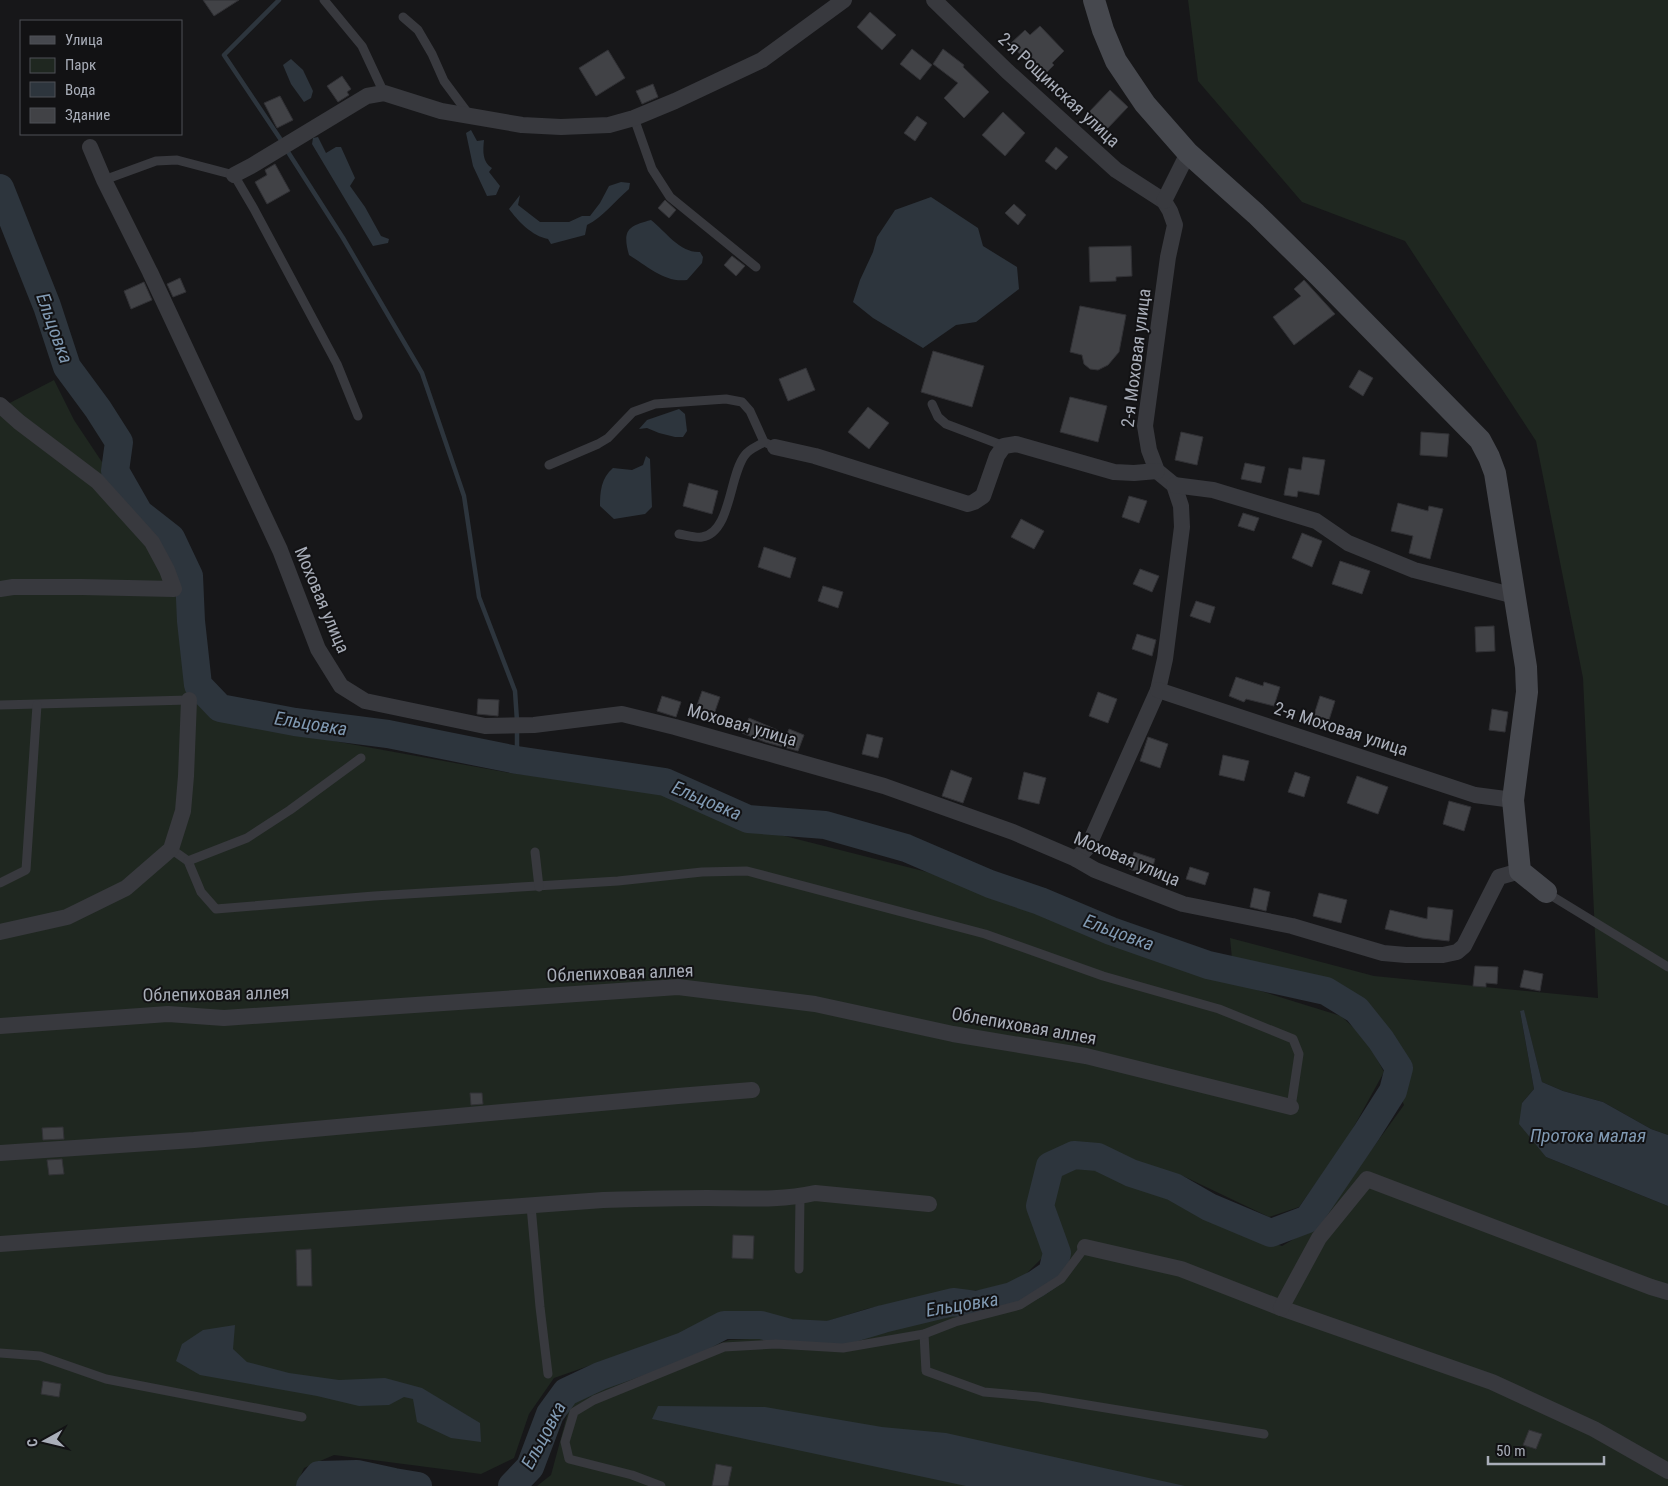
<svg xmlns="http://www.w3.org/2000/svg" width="1668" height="1486" font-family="'Roboto Condensed',sans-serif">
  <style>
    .green { fill: #1f2720 }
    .water { fill: #2d353d }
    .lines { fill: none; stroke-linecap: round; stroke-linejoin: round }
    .stream { stroke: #2d353d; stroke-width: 4.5 }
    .river { stroke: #2d353d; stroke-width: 28 }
    .building { fill: #414246; stroke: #313135 }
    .lane { stroke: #38393e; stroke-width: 9 }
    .street { stroke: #38393e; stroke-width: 16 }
    .secondary { stroke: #46484e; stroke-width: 22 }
    .labels { text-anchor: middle; stroke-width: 4; stroke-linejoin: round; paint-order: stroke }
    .street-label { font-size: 18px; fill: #a9aeb9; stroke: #121214 }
    .water-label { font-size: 19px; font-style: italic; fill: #819ab3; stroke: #121214 }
  </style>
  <rect width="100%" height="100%" fill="#171719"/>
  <g class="green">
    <polygon points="1188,0 1668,0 1668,1135 1651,1129 1603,1102 1563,1091 1542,1082 1524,1011 1520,1011 1534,1089 1522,1103 1546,1157 1668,1206 1668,1486 537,1486 551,1475 572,1397 729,1340 768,1338 827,1340 888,1329 1011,1303 1027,1296 1045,1285 1063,1272 1068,1253 1050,1205 1059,1171 1074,1162 1096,1165 1120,1178 1182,1204 1231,1229 1282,1246 1316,1226 1404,1105 1379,1045 1324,993 1232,959 1230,938 1374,976 1598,998 1583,678 1536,441 1405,241 1302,202 1198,81"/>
    <polygon points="54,380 74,420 116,483 180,594 189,688 218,720 510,773 654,790 737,824 927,872 1174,964 1341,1016 1366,1039 1384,1072 1346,1141 1299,1207 1269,1217 1183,1176 1073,1142 1039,1163 1028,1210 1046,1254 1020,1280 985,1290 947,1292 866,1309 822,1323 758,1316 724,1315 683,1333 554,1378 529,1414 514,1458 481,1474 334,1455 304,1468 296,1486 0,1486 0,408"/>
  </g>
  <g class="water">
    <polygon points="291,59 303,70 313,91 311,98 304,102 291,84 283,65"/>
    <path d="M 471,130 L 477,141 L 484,140 C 483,150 482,162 492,168 L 489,172 L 500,186 L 496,195 L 487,196 L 473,166 L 466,133 Z"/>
    <polygon points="318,137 326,153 336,147 341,147 355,178 350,186 365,207 381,236 389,239 388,243 373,246 312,144 313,138"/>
    <path d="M 621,182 L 630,183 L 629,189 C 615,201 603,217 587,225 L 585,235 L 551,244 L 548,239 C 532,236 518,221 509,209 L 520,195 L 518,205 L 540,222 L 569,222 L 582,216 L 590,216 L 600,203 L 609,186 Z"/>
    <polygon points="931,197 978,228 983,246 1017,267 1019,289 976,322 956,325 923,348 873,318 853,302 860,280 873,252 877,237 895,210"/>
    <path d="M 651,220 C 666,232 680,253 700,252 L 703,257 L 702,263 L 687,280 C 665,283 647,266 629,255 C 622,230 628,226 651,220 Z"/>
    <polygon points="679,409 685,414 687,431 683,437 675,437 659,433 647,428 639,429 647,420"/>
    <path d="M 646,456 L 650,459 L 652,507 L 645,514 L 614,519 L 600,506 C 600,492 601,478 613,468 L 632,470 L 643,465 Z"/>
    <polygon points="1524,1010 1542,1082 1563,1091 1603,1102 1651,1129 1668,1135 1668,1206 1546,1157 1519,1124 1522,1103 1534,1089 1520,1011"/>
    <polygon points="235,1325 233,1349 247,1362 289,1373 339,1380 385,1378 422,1388 480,1423 481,1442 451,1438 417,1422 413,1399 404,1397 389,1405 359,1406 317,1396 200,1375 176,1361 182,1344 203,1330"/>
    <polygon points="658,1406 765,1407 882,1427 946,1433 1185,1486 966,1486 652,1419"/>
  </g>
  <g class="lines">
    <g class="stream">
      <polyline points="279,0 224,55 281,140"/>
      <polyline points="288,152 343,238 422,373 464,496 479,597 515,691 517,721"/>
      <polyline points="517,760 517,729"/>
    </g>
    <g class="river">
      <polyline points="0,188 47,306 67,367 98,409 119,442 115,471 139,513 171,538 189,576 191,621 198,685 220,708 295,722 388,734 517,760 665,782 748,819 825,825 906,848 990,884 1040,901 1111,931 1208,965 1326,991 1357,1010 1381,1040 1399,1068 1393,1091 1367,1132 1308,1219 1271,1233 1209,1207 1174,1187 1131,1173 1098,1157 1074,1155 1050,1166 1040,1206 1057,1253 1052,1273 1036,1284 1012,1296 976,1305 953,1302 883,1319 829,1335 790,1333 761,1325 724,1325 684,1346 600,1376 566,1392 550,1414 530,1467 512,1486"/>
      <polyline points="310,1486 319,1475 357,1474 394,1482 418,1486"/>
    </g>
  </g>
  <g class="building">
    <polygon points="203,0 239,0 214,16"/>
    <polygon points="870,12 896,35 882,50 857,27"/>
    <polygon points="1040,26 1064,51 1052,63 1054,65 1042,77 1010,44 1025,30 1030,35"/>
    <polygon points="912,49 932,65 920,80 900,64"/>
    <polygon points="943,49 964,65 963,67 989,92 964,118 944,98 958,83 933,64"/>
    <polygon points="608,50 625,78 596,96 579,68"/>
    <polygon points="342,76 351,89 347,92 349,95 338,102 327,86"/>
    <polygon points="653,84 658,97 642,104 636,91"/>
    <polygon points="1110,90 1128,107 1107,129 1089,112"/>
    <polygon points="280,96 293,120 277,128 264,103"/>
    <polygon points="1003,112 1025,133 1005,156 982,135"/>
    <polygon points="917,116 927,123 915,141 904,133"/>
    <polygon points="1056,147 1068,157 1056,170 1045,161"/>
    <polygon points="275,164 290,191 267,204 255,182 267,175 265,170"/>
    <polygon points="665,200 676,210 669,218 658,208"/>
    <polygon points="1014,204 1026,215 1018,225 1005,213"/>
    <polygon points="1131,246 1132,276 1116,277 1116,281 1090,282 1089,247"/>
    <polygon points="732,256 745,266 736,276 724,265"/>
    <polygon points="180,278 186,292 173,297 167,284"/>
    <polygon points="1304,280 1335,314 1294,345 1273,317 1301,296 1294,289"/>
    <polygon points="144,282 152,300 131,309 124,291"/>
    <polygon points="1080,306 1126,315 1119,352 1108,365 1098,370 1090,369 1084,364 1082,355 1070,352"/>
    <polygon points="933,351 984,366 972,407 921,392"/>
    <polygon points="806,368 815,390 788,401 779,379"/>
    <polygon points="1359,370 1373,378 1363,396 1349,387"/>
    <polygon points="1070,397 1107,406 1098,442 1060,432"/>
    <polygon points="868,407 889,423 869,449 848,432"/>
    <polygon points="1181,432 1203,437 1197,465 1175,460"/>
    <polygon points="1421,432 1449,434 1447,457 1420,455"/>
    <polygon points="1303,457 1325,460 1319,495 1298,491 1297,497 1284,495 1289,468 1301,470"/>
    <polygon points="1245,463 1265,467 1261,483 1241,479"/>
    <polygon points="689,483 718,491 712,514 683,506"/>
    <polygon points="1129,496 1147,501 1139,523 1122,517"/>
    <polygon points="1398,503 1428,511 1429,506 1443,509 1430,559 1409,553 1413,536 1391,531"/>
    <polygon points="1243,513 1259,518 1254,531 1238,526"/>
    <polygon points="1021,519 1044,531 1034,549 1011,537"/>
    <polygon points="1302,533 1322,541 1312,567 1292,558"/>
    <polygon points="764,547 796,558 790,578 758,567"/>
    <polygon points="1340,561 1370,571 1362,594 1332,584"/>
    <polygon points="1140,569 1159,576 1152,592 1133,584"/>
    <polygon points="823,586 843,592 838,608 818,601"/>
    <polygon points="1196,601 1215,607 1210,623 1190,616"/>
    <polygon points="1494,626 1495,651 1476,652 1475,627"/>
    <polygon points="1137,634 1156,640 1152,656 1132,649"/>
    <polygon points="1236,677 1263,686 1264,682 1280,687 1274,706 1246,699 1244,702 1229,696"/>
    <polygon points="702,691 720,697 712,720 694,714"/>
    <polygon points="1098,692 1117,699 1108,723 1089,716"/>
    <polygon points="662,696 681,702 676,717 657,711"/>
    <polygon points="1320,696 1335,701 1329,720 1314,715"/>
    <polygon points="478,699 499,700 498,716 477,714"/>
    <polygon points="1492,709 1508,712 1505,732 1489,730"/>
    <polygon points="749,718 787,734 789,729 804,735 798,751 765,742 742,733"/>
    <polygon points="867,734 883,738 878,758 862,754"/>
    <polygon points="1148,737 1168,744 1160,768 1140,761"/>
    <polygon points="1223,755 1249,761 1244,781 1219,775"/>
    <polygon points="951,770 972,778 963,803 942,796"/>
    <polygon points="1024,772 1046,778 1039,804 1018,799"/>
    <polygon points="1295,772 1310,777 1304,797 1288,792"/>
    <polygon points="1357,776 1388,787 1378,814 1347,803"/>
    <polygon points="1449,801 1471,807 1464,831 1443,824"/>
    <polygon points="1134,852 1155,859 1150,876 1129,869"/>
    <polygon points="1190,867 1209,873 1205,885 1186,879"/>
    <polygon points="1254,888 1270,892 1266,911 1250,907"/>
    <polygon points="1319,893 1347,900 1341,923 1313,916"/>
    <polygon points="1428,907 1453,910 1449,941 1422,938 1385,929 1390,910 1427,919"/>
    <polygon points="1475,966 1498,967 1497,984 1486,983 1486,987 1473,986"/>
    <polygon points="1524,970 1543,974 1540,991 1520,987"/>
    <polygon points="470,1093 482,1093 483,1104 471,1105"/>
    <polygon points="63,1127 64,1139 43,1140 42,1128"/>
    <polygon points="62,1159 64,1174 49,1175 47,1160"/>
    <polygon points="733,1235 754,1236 753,1259 732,1258"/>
    <polygon points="311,1249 312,1286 297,1286 296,1250"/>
    <polygon points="43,1381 61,1384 59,1397 41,1394"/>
    <polygon points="1529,1430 1542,1434 1536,1449 1523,1445"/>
    <polygon points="716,1464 732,1467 728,1486 712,1486"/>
  </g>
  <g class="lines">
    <g class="lane">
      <polyline points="324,0 362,46 384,93"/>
      <polyline points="403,17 418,30 432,54 444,81 470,116"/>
      <polyline points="634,118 652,169 670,197 756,267"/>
      <polyline points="104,180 156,161 177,160 234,175 254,209 337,364 358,416"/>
      <polyline points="932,404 938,417 946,424 1004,446"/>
      <polyline points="549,465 598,444 608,438 633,412 655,404 726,399 742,402 750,411 764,442 775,447"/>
      <path d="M 679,534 C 686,535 695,538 702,537 C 731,533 729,475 745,455 C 749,449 758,446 764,442"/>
      <polyline points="0,705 189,700"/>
      <polyline points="171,849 188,861 201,892 216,909 374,896 618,881 702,872 747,871 985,934 1103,976 1219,1009 1293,1039 1299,1054 1291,1107"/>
      <polyline points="535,852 539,887"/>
      <polyline points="188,861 247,838 290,810 361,758"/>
      <polyline points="0,883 26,870 37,705"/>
      <polyline points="1547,893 1668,967"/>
      <polyline points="531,1206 540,1307 548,1374"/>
      <polyline points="799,1269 800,1197"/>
      <polyline points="924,1334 926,1371 984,1392 1039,1397 1264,1434"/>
      <polyline points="0,1353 40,1356 106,1379 302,1417"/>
      <polyline points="661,1486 632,1475 569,1459 565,1442 574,1412 594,1400 724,1347 776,1344 843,1348 924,1334 955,1322 1020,1305 1061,1279 1085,1247"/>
    </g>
    <g class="street">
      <polyline points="934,0 1007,71 1116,170 1164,201 1170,211 1175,225 1168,257 1145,426 1149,450 1157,471 1174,485 1181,506 1182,527 1165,659 1158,690 1088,847 1076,859"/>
      <polyline points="90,147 104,180 150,272 280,550 318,649 341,686 365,701 485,726 534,725 622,714 675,727 884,786 1013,832 1076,859 1095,870 1183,904 1292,926 1383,953 1406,955 1443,955 1457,952 1464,946 1499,877 1520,871"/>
      <polyline points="234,175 253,165 367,96 384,93 441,111 522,125 561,127 609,125 634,118 675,101 762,60 844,0"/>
      <polyline points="1164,201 1188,153"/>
      <polyline points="0,405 19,422 97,481 152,542 167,570 174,589 82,587 13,587 0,589"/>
      <polyline points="775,447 815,456 968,504 974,502 983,496 997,456 1004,446 1016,444 1114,472 1134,473 1157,471"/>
      <polyline points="1174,485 1213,490 1316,521 1348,543 1414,570 1515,596"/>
      <polyline points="1158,690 1475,795 1513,800"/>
      <polyline points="0,932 67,917 126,888 171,849 183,811 186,776 189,700"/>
      <polyline points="0,1026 168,1014 224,1018 678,987 815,1004 953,1034 1086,1056 1291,1107"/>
      <polyline points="0,1153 194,1140 678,1096 752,1090"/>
      <path d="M 0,1244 L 603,1200 C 638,1199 673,1198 707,1198 C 743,1198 780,1201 815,1193 L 929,1204"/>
      <polyline points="1085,1247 1181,1269 1281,1308 1492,1382 1594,1429 1668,1471"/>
      <polyline points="1281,1308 1319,1238 1367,1179 1651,1287 1668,1292"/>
    </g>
    <polyline class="secondary" points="1094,0 1103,30 1116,61 1145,104 1188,153 1256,214 1319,276 1480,440 1489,457 1495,473 1526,667 1527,692 1513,800 1520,871 1546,892"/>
  </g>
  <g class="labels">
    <g class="street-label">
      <text transform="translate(1059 90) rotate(43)" y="6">2-я Рощинская улица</text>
      <text transform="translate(1136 358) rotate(-83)" y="6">2-я Моховая улица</text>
      <text transform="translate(322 600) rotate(67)" y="6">Моховая улица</text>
      <text transform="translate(742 725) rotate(16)" y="6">Моховая улица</text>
      <text transform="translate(1341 729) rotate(18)" y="6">2-я Моховая улица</text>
      <text transform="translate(1127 859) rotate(23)" y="6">Моховая улица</text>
      <text transform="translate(620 973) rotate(-2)" y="6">Облепиховая аллея</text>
      <text transform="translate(216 994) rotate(-1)" y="6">Облепиховая аллея</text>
      <text transform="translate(1024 1026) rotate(10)" y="6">Облепиховая аллея</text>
    </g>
    <g class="water-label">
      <text transform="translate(55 328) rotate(70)" y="7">Ельцовка</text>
      <text transform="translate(311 723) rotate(9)" y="7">Ельцовка</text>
      <text transform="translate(707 800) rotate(23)" y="7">Ельцовка</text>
      <text transform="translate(1119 932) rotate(20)" y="7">Ельцовка</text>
      <text x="1588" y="1142">Протока малая</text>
      <text transform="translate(962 1304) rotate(-9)" y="7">Ельцовка</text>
      <text transform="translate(543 1435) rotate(-62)" y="7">Ельцовка</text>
    </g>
  </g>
  <rect x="20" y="20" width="162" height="115" fill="#121214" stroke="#4e5056"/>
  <rect x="30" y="36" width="25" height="8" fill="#46484e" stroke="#4e5056"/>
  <text x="65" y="45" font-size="15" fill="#a9aeb9">Улица</text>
  <rect x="30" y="58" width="25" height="15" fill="#1f2720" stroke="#4e5056"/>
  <text x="65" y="70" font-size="15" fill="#a9aeb9">Парк</text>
  <rect x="30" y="82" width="25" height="15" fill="#2d353d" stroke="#4e5056"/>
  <text x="65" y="95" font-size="15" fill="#a9aeb9">Вода</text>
  <rect x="30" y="108" width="25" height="15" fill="#414246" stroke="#4e5056"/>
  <text x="65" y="120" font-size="15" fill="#a9aeb9">Здание</text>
  <g transform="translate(45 1441) rotate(262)" stroke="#121214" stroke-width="4" paint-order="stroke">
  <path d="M0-4L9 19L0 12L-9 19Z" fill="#a9aeb9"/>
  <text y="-8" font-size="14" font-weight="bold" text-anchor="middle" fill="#a9aeb9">С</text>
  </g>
  <path d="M1488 1456v8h116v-8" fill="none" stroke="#a9aeb9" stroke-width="2.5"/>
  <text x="1496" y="1456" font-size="15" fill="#a9aeb9" stroke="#121214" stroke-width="4" paint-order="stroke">50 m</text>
</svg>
